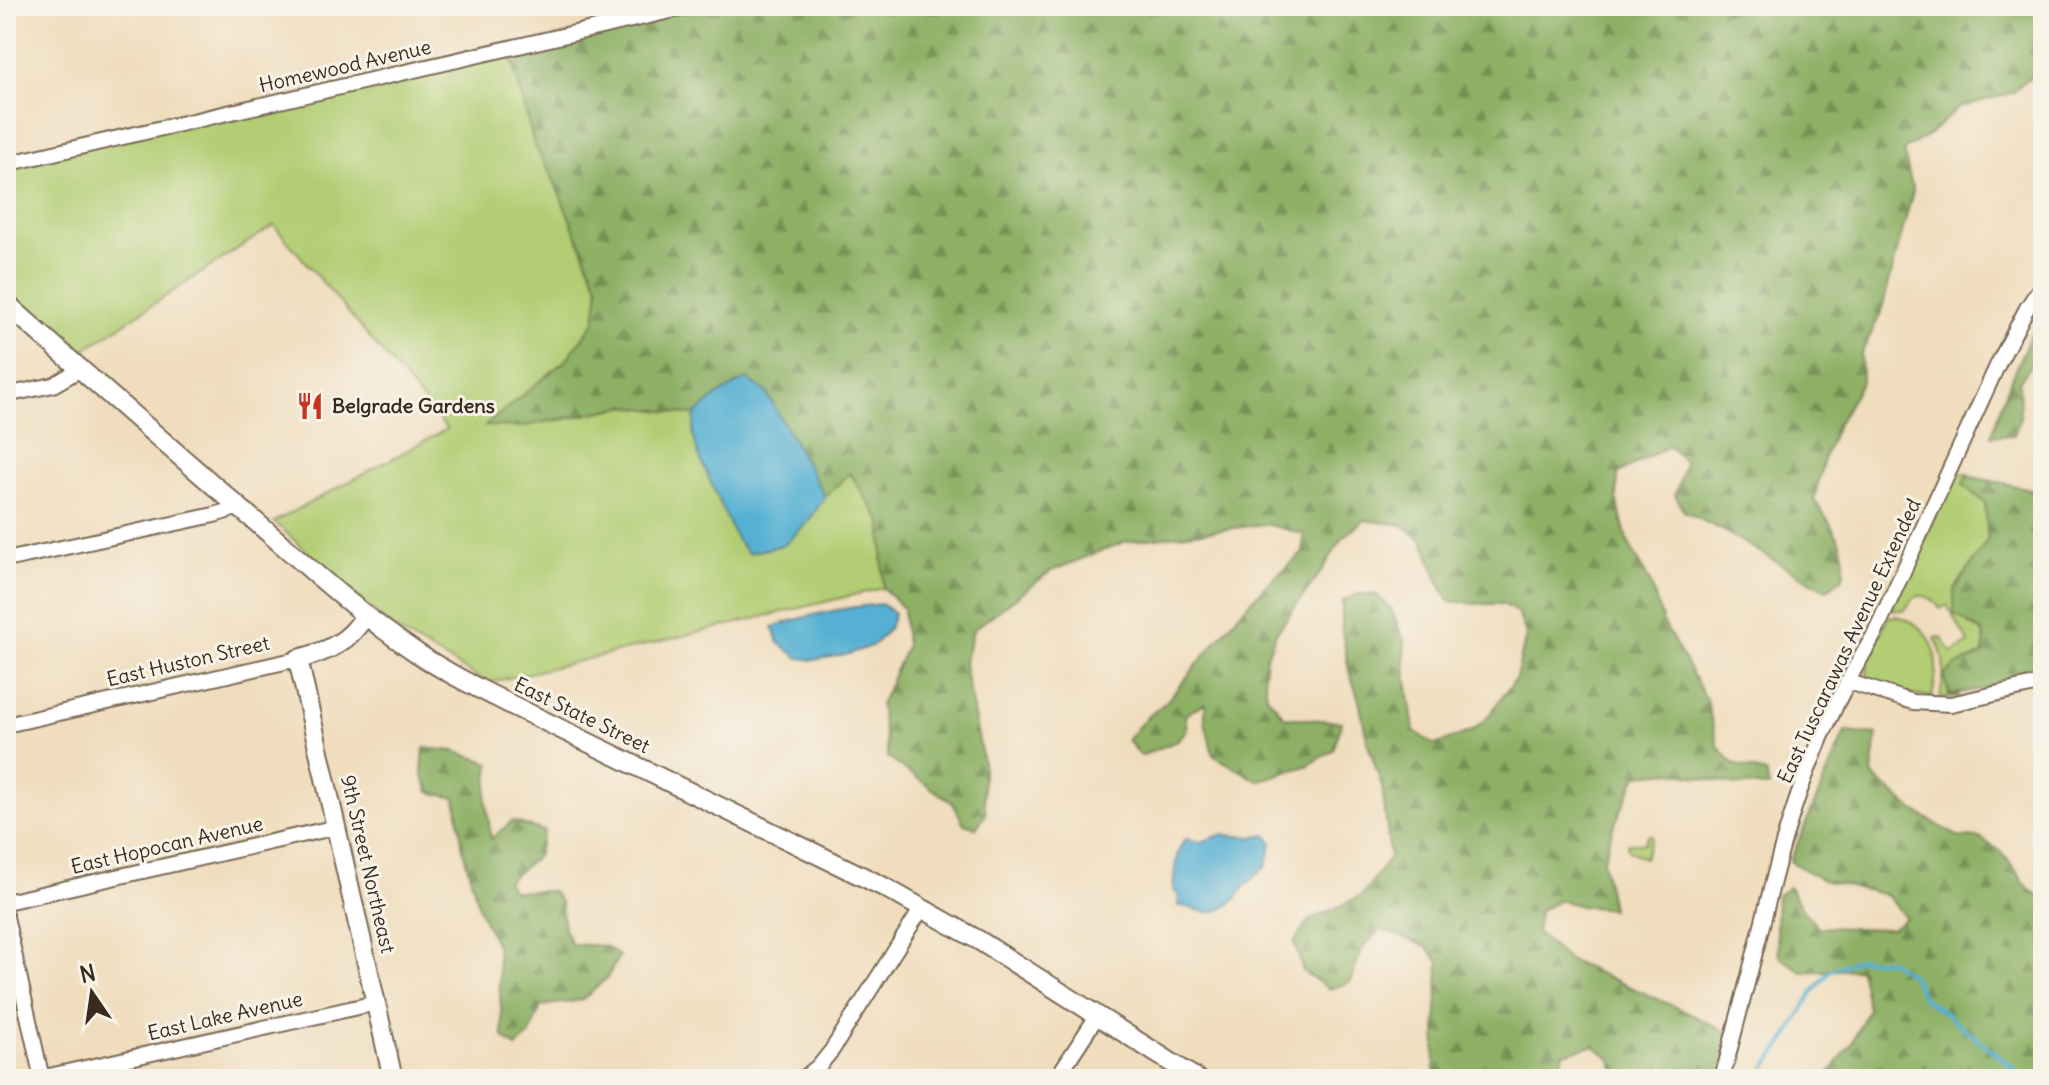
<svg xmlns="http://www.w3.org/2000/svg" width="2049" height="1085" font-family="Delius,sans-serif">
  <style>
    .green { fill: #b2cd73; stroke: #767c48; stroke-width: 2 }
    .forest { fill: url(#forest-firs); stroke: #646d42; stroke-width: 2 }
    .water { fill: #55b0d3; stroke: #486d78; stroke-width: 2 }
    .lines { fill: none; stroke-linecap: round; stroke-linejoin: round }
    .stream { stroke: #55b0d3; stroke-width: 4 }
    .minor-casing { stroke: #7a6956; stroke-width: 18 }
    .tertiary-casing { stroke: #7a6956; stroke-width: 22 }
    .minor { stroke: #fff; stroke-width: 14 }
    .tertiary { stroke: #fff; stroke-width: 18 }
    .labels { text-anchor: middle; stroke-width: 6; stroke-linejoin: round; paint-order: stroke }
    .street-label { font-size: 20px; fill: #3b2a1e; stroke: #f7f3e8 }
    .poi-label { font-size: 20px; font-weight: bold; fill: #3b2a1e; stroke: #f7f3e8; text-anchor: start }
  </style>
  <defs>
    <pattern id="forest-firs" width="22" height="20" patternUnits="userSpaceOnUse" patternTransform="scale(2)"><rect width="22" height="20" fill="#8db065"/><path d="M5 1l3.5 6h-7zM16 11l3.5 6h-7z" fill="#748f53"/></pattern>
  </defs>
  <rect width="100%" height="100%" fill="#f7f3e8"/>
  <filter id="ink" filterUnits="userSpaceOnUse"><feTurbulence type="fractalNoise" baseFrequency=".0125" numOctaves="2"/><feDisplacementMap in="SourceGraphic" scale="16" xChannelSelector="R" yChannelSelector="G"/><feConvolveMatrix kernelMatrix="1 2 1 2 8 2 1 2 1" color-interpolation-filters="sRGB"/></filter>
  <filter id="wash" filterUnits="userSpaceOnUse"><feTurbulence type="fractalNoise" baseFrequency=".006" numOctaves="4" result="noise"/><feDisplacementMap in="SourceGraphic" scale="32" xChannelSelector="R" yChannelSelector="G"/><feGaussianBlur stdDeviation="1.8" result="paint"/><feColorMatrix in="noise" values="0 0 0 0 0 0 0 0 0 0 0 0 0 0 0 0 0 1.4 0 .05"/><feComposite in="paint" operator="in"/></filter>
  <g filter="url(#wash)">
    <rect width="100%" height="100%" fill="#f0ddbd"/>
    <g class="green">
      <polygon points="509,48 534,144 554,181 599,288 595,321 566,360 486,425 561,420 627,406 695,415 693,435 748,553 784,545 807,523 825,497 850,472 882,523 883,588 488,683 392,628 274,522 447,429 274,225 79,353 6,293 6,164"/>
      <path d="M 1955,473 L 1968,474 L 1963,485 L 1985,502 L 1988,540 L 1954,591 L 1954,614 C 1962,619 1975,624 1981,631 C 1997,648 1960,682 1949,695 L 1959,695 L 1959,697 L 1940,698 C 1944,676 1947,658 1935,638 L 1941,637 L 1952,653 L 1969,643 L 1947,605 L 1940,609 C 1935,600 1922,591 1913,599 C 1909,602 1908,606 1905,610 L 1891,609 Z"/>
      <path d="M 1897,616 C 1938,628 1941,660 1932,697 L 1909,695 L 1875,686 L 1867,676 L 1868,658 L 1888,617 Z"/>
      <polygon points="1651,835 1652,838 1644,858 1630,851 1627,847 1628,843 1645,843 1647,836"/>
    </g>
    <g class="forest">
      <path d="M 693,6 L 2043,6 L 2043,70 L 2021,84 L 2014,92 L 1958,108 L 1929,135 L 1903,150 L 1913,191 L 1881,313 L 1861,354 L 1862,381 L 1837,425 L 1825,455 L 1814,500 C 1831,525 1849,546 1843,578 L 1826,590 L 1718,528 L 1684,511 L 1675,495 L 1685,462 L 1669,446 L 1618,473 L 1617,501 L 1627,540 L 1650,582 L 1663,622 L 1706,699 L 1718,746 L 1733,764 L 1766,773 L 1769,787 L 1737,785 L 1673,772 L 1637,775 L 1613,828 L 1603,862 L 1612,909 L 1580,906 L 1560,900 L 1539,911 L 1536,931 L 1568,960 L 1678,1008 L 1733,1035 L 1722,1079 L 1619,1079 L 1610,1058 L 1594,1046 L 1563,1053 L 1562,1079 L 1434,1079 L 1439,962 L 1426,946 L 1380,929 L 1362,949 L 1350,982 L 1329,989 L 1303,971 L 1294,942 L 1310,920 L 1361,896 L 1390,857 L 1382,786 L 1368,744 L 1359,700 L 1349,671 L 1342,631 L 1342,601 L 1359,594 L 1377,595 L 1391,609 L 1405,643 L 1405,666 L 1414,731 L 1435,745 L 1472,731 L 1487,718 L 1516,678 L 1526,635 L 1518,613 L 1503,604 L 1475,604 L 1449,601 L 1439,582 L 1423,541 L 1403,525 L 1364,520 L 1343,538 L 1321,572 L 1276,633 L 1266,658 L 1264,676 L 1267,696 L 1285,717 L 1342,722 L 1333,750 L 1309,765 L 1258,781 L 1213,755 L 1205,721 L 1205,703 L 1185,715 L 1187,730 L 1177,741 L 1141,756 L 1127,740 L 1145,719 L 1167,701 L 1240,613 L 1264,587 L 1303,553 L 1304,534 L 1266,524 L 1124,542 L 1051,571 L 973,630 L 964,664 L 983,762 L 983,791 L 986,814 L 976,828 L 964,824 L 953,803 L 888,758 L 880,705 L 906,647 L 903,608 L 883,588 L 882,523 L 850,473 L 825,497 L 766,392 L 746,379 L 718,395 L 695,415 L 627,406 L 519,427 L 485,426 L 566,360 L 595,321 L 599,288 L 554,181 L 534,144 L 509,48 Z"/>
      <path d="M 2043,313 C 2043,349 2042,353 2019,381 L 2020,417 L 2014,435 L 1991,436 C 2005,393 2020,352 2043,313 Z"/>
      <polygon points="1967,476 2036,490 2043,502 2043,678 1949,695 1944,676 1955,666 1983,654 1985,641 1982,632 1954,614 1954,591 1988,539 1985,503 1963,485"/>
      <polygon points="1845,732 1877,735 1872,775 1913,810 1959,837 1980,838 2002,852 2030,890 2043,897 2043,1079 1825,1079 1852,1043 1868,1009 1860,969 1802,972 1779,956 1776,931 1777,895 1789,887 1803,911 1818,927 1891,929 1906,918 1887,895 1822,880 1790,861"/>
      <polygon points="424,748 454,751 490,763 486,800 491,839 512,821 544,831 537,856 507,881 513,891 552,891 561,903 564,928 571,944 606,946 619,956 607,978 582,1000 541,1006 529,1036 516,1047 503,1037 497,948 479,908 463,850 456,798 429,792 422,772"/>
    </g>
    <g class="water">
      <polygon points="746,379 766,392 825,497 807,523 784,545 748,553 736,539 699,456 693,435 695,415 718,395"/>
      <path d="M 882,604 L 894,614 L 888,630 L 874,645 L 849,654 L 813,660 L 799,658 L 779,643 L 773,627 C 807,615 846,607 882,604 Z"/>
      <path d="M 1220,835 L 1253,837 L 1267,835 L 1272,842 L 1266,867 C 1254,873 1256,880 1244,886 C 1239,899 1221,914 1206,912 C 1196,911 1189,906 1179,906 L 1178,894 L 1173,890 C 1175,873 1174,852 1186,839 L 1201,842 Z"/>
    </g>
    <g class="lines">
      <polyline class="stream" points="1757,1079 1788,1036 1812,993 1830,971 1859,959 1891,961 1913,977 1923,998 1946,1014 2027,1079"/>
    </g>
  </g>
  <g filter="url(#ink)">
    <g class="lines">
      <g class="minor-casing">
        <g id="minor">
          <polyline points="6,164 692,6"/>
          <polyline points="6,395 53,385 79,370"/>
          <polyline points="6,560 214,515 240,507"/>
          <polyline points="1849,682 1913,702 1951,704 2043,683"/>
          <polyline points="6,725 298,659"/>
          <polyline points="6,902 337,827"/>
          <polyline points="6,917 42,1079"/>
          <polyline points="36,1079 376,1003"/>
          <polyline points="803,1079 820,1065 832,1050 922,908"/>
          <polyline points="1056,1079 1097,1016"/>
          <path d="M 1722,1079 C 1734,1032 1747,984 1759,937 C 1773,881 1786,825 1807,772 C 1825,725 1848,678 1874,635 L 1998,364 L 2027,308 L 2043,284"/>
        </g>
      </g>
      <g class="tertiary-casing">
        <g id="tertiary">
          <path d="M 6,303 C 86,375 167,445 248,515 C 303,562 357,613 417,653 C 453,677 492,695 530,714 L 884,887 L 980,941 L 1197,1079"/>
          <path d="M 365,615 C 350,642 327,652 298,659 L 393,1079"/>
        </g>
      </g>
      <use href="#minor" class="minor"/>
      <use href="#tertiary" class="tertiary"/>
    </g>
  </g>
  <defs>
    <g id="restaurant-bare" transform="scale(2.16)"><path d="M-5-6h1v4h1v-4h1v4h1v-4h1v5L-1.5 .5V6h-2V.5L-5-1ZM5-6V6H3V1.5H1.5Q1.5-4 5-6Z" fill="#c8321e" stroke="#f7f3e8" stroke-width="2.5" paint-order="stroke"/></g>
  </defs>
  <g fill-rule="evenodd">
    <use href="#restaurant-bare" x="310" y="406"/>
  </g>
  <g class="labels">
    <g class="street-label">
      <text transform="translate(345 66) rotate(-13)" y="7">Homewood Avenue</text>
      <text transform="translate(1849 641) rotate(-65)" y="7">East Tuscarawas Avenue Extended</text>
      <text transform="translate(188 661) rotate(-13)" y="7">East Huston Street</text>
      <text transform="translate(582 715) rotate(26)" y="7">East State Street</text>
      <text transform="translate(167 845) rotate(-13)" y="7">East Hopocan Avenue</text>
      <text transform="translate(368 864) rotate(77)" y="7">9th Street Northeast</text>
      <text transform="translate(225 1016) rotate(-13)" y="7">East Lake Avenue</text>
    </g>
    <g class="poi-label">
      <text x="332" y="413">Belgrade Gardens</text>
    </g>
  </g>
  <rect width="2049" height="1085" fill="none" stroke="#f7f3e8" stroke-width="32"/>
  <g transform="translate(92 993) rotate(347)" stroke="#f7f3e8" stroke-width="6" paint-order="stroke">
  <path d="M0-6L14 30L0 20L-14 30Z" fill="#3b2a1e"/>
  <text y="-12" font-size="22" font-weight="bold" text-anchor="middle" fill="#3b2a1e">N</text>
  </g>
</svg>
